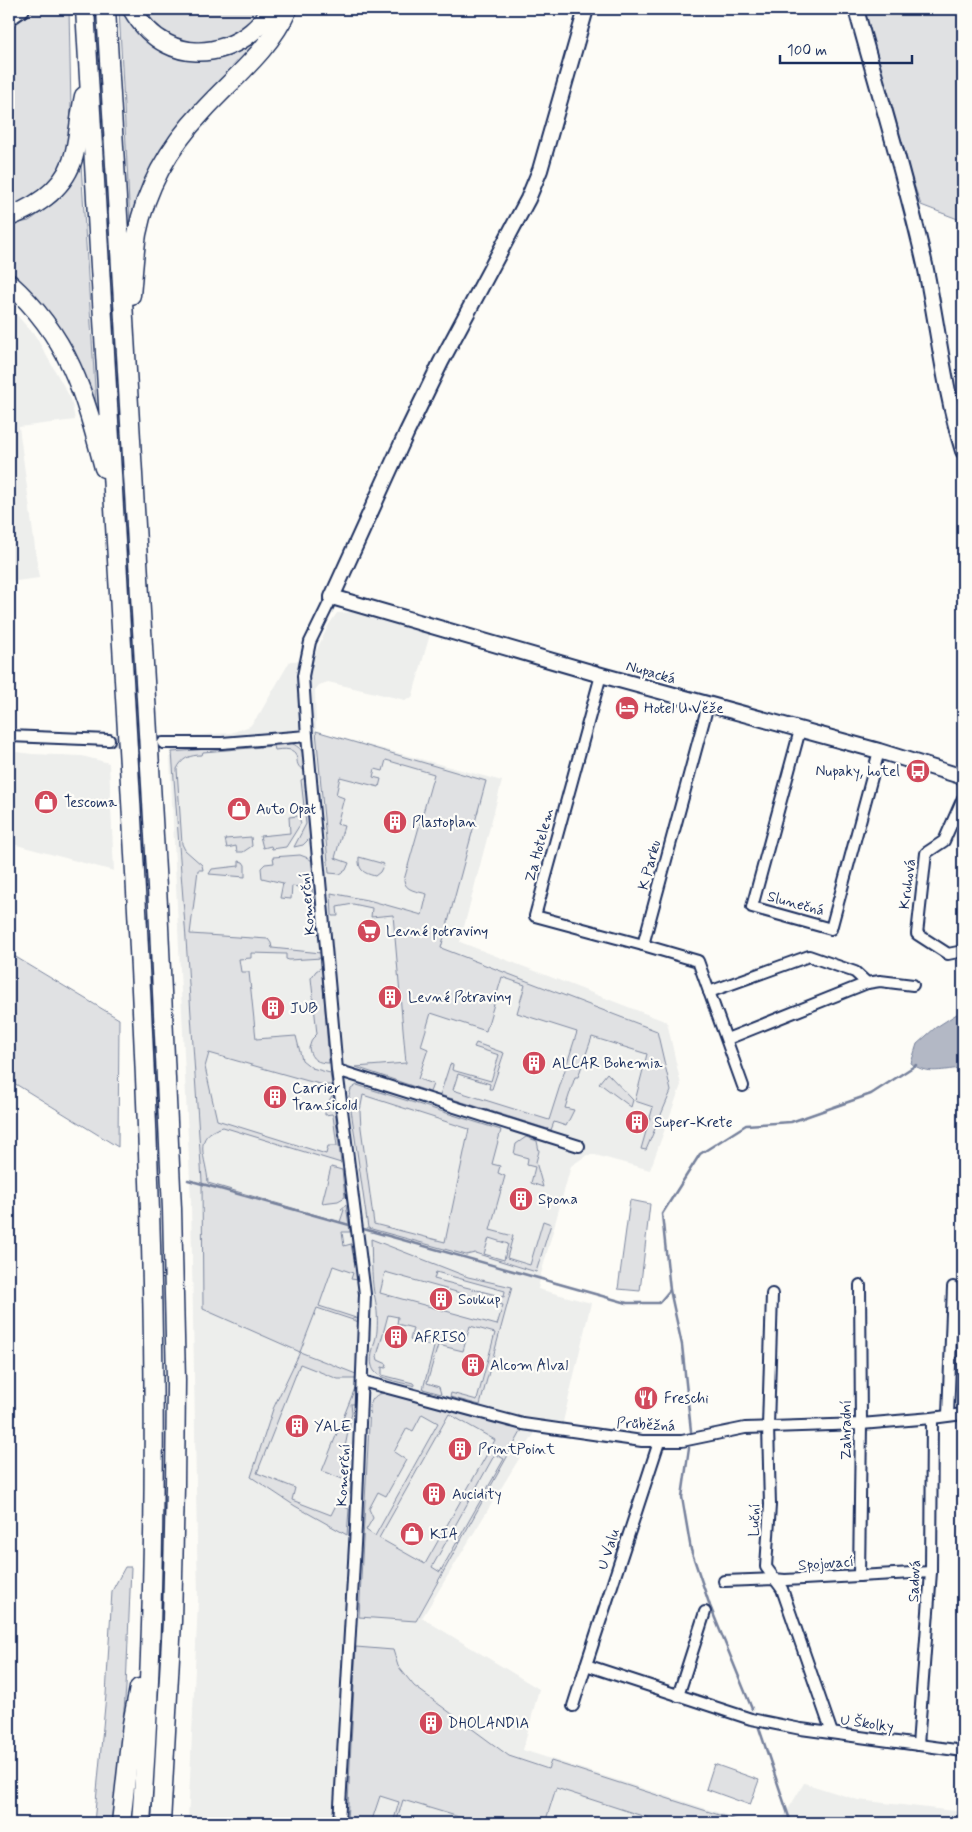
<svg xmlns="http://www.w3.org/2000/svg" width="972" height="1832" font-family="Mynerve,sans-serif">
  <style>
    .built { fill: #edeeec }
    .green { fill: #e0e1e3; stroke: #7e88a0; fill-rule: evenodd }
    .water { fill: #b3b8c5; stroke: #76819c }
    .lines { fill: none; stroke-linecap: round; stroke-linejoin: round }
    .stream { stroke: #76819c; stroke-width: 2.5 }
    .street-tunnel { stroke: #d0d3d8; stroke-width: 10; stroke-dasharray: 10 5; stroke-linecap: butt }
    .street-casing { stroke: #1b2f5e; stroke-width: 14 }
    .secondary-casing { stroke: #1b2f5e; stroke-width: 18 }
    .highway-casing { stroke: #1b2f5e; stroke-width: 21 }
    .street { stroke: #fdfcf7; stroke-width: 10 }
    .secondary { stroke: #fdfcf7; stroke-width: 14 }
    .highway { stroke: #fdfcf7; stroke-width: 18 }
    .labels { text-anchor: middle; stroke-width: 4.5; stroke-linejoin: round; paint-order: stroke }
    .street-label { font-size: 15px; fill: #1b2f5e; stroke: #fdfcf7 }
    .poi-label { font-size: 15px; fill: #1b2f5e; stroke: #fdfcf7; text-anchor: start }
  </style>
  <rect width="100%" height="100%" fill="#fdfcf7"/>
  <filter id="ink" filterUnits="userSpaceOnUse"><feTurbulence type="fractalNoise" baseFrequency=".02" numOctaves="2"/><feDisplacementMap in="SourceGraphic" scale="10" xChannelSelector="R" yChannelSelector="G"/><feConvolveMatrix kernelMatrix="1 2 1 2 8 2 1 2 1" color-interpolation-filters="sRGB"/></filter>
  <g filter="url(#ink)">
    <g class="built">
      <polygon points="9,306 36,337 71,399 75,420 19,427 39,578 9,582"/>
      <polygon points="352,612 430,634 412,698 405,700 328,682 319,685 315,690 316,731 502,781 460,942 667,1022 681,1085 650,1170 595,1155 587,1155 571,1166 541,1274 538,1289 591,1303 563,1422 542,1421 422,1618 539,1689 523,1750 751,1823 188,1823 198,1600 191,1202 169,737 231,733 250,726 260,713 290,661 312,660 328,626 337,613"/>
      <polygon points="9,751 32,754 82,756 109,763 114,871 9,843"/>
      <polygon points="804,1783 858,1800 963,1812 963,1823 780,1823"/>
    </g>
    <g class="green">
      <polygon points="37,9 69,9 71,108 69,151 60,171 50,183 31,198 9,208 9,28"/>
      <polygon points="119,9 122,9 135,27 182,56 274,23 178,130 130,223"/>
      <path d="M 139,9 L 262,9 C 258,14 254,20 250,24 C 228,45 184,51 160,31 C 152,25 145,16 139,9 Z"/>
      <polygon points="863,9 963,9 963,221 921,205 904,156"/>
      <polygon points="81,164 96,404 89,384 64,337 9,275 9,225 29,221 57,201"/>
      <path d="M 316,731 L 486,781 L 441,948 L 657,1031 L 671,1091 L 646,1150 L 641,1149 L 653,1107 L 635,1101 L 647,1054 L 592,1037 L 578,1077 L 575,1077 L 565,1108 L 574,1110 L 566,1126 L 554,1122 L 551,1130 L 440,1095 L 450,1064 L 453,1065 L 452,1070 L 491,1081 L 499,1055 L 474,1047 L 476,1043 L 504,1053 L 492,1089 L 489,1089 L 490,1084 L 458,1074 L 453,1090 L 549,1120 L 577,1032 L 517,1013 L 525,985 L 502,977 L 486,1031 L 431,1013 L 421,1046 L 428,1049 L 418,1079 L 433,1084 L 430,1092 L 356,1067 L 406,1063 L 393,915 L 371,917 L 372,908 L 353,904 L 337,907 L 338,916 L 332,916 L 331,893 L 372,901 L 422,915 L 427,894 C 417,891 405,891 404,880 L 434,774 L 386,760 L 383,771 L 375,769 L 373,777 L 381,779 L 379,787 L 340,777 L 336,795 L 344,798 L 337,824 L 344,826 L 335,858 L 349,863 L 346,870 L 340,874 L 329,873 Z"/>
      <path d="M 289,742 C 305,749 304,755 305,770 C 288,766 309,745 275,750 L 274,746 L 203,752 L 202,755 C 190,755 182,758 177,769 L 182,844 L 185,850 L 202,865 L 203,870 L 198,870 L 190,934 L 268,939 L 271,943 L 272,948 L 321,953 L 322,958 L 289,960 L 286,959 L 286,954 L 251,953 L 251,958 L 239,959 L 241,972 L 249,972 L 256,1039 L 296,1036 L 302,1060 L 312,1068 L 330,1073 L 332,1085 L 324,1085 L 308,1081 L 209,1053 L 205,1067 L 217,1120 L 326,1154 L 328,1146 L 337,1146 L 333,1116 L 332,1114 L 325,1115 L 325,1107 L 333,1094 L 341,1163 L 223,1127 C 190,1136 207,1158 208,1183 L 340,1222 L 344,1210 L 341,1209 L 346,1205 L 350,1232 L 342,1232 L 344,1246 L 351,1244 L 358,1280 L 351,1279 L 353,1273 L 333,1266 L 319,1306 L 359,1319 L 359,1322 L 317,1308 L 300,1352 L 356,1374 L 356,1379 L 338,1379 L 300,1364 L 257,1473 L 295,1488 L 292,1500 L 331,1515 L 337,1503 L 349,1509 L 347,1535 L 295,1506 L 251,1477 L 273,1409 L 300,1352 L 203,1309 L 202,1181 L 186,939 L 172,752 Z"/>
      <polygon points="305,778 310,838 303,845 294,847 306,824 301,780"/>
      <polygon points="298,816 301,823 286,847 272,849 271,846 263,848 260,836 290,833 289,817"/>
      <polygon points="251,837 252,846 243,852 237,852 236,846 227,848 225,839"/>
      <polygon points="300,855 308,858 312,861 317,916 309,914 309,912 314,911 312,889 292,886 291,899 280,898 283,883 262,878 261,868 265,864 274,863 273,857"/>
      <path d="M 359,857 L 384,864 L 380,872 L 375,876 C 363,873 358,870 359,857 Z"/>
      <polygon points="239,861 243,862 245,865 245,877 209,874 212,869 239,866"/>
      <polygon points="9,953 119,1019 118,1147 9,1080"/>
      <path d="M 322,967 L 329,1063 C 318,1063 311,1060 309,1048 L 312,1039 L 317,1034 L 311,978 L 316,971 Z"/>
      <polygon points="607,1073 633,1100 631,1107 599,1083"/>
      <path d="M 357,1085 L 501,1130 L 492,1164 L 500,1166 L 498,1173 L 505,1176 L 490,1230 L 513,1236 L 507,1258 L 530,1265 L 543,1221 L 551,1224 L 536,1272 L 475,1253 L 466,1255 L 368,1228 L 349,1096 L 351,1089 ZM 363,1095 L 469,1129 L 445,1242 L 374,1224 L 361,1128 L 360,1111 ZM 489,1238 L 508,1244 L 504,1260 L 484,1254 Z"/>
      <polygon points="526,1137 537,1141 539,1151 536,1162 543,1187 531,1183 535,1167 527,1165 528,1158 514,1154 516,1144"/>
      <polygon points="331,1167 342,1170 345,1197 338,1201 322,1203"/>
      <polygon points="630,1200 650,1204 640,1291 618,1289"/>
      <path d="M 371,1239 L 468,1277 L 512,1287 L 480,1405 L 450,1397 L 451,1393 L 477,1400 L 495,1333 L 470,1326 L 463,1351 L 438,1345 L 427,1383 L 439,1387 L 441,1394 L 423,1389 L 434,1347 L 410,1340 L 413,1328 L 397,1324 L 398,1317 L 388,1315 L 377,1356 L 378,1360 L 387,1364 L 386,1368 L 382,1367 L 382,1375 L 413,1383 L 415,1386 C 405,1383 382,1380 375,1372 C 366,1361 376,1343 377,1331 C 378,1316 377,1307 374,1293 C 371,1275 372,1256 371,1239 ZM 385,1272 L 503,1305 L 497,1325 L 380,1293 ZM 436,1272 L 505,1291 L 504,1297 L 434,1279 Z"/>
      <polygon points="355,1388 355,1404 351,1404 352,1412 343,1457 352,1470 350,1494 340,1494 345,1480 322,1471"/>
      <path d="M 384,1393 L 522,1430 L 416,1621 L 359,1617 L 370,1406 C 372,1398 376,1394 384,1393 ZM 422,1414 L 438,1423 L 375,1536 L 366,1530 L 373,1518 L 369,1509 L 378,1492 L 386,1496 L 406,1460 L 394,1452 L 407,1428 L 413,1431 ZM 449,1414 L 495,1440 L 425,1564 L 379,1538 ZM 495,1454 L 504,1459 L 440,1572 L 432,1567 Z"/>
      <polygon points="125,1567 131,1567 126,1688 113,1823 94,1823 106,1695 112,1591"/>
      <polygon points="356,1647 393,1650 398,1666 414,1686 509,1756 548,1769 551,1761 744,1823 664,1823 556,1788 545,1823 479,1823 403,1800 396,1823 393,1823 399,1802 380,1796 371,1823 347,1823"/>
      <polygon points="714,1764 759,1780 750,1805 706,1789"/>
    </g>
    <path class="water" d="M 963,1010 L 963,1068 C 945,1069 926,1076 911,1063 L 917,1044 L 935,1028 Z"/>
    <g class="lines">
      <g class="stream">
        <polyline points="188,1180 353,1226"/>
        <polyline points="360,1228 627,1303 659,1303 670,1290 662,1214 700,1154 746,1125 791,1122 871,1094 916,1065"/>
        <polyline points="670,1290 682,1345 691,1431"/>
        <polyline points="689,1448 682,1497 691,1550 710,1606 752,1709"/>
        <polyline points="759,1728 791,1823"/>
      </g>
      <polyline class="street-tunnel" points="109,740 163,743"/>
      <g class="street-casing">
        <g id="street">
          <polyline points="601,675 535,916 643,945"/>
          <polyline points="708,705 643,945 698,961 743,1086"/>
          <polyline points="800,730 752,907 831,929 879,751"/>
          <polyline points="9,736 109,740"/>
          <polyline points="307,736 337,1070 365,1294 356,1527 339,1823"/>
          <polyline points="163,743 222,743 307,736 303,676 310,642 332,597"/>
          <polyline points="963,798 944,841 926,853 917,934 948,954 963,951"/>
          <polyline points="709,992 809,956 855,972 867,983"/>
          <polyline points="727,1039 867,983 880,981 913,985"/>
          <polyline points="337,1070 579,1146"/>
          <polyline points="772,1294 768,1426 770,1505 766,1567 782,1589 832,1733"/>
          <polyline points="362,1381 523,1424 642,1441 682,1441 745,1428 861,1424 932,1418 963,1414"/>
          <polyline points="948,1415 953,1287"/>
          <polyline points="659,1442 586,1665 751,1719 801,1729 963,1751"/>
          <polyline points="859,1576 861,1424 860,1285"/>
          <polyline points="724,1581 774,1579 785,1580 931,1572"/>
          <polyline points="678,1696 705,1612"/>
          <polyline points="573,1706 586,1665"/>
          <polyline points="918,1745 931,1572 932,1418"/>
        </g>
      </g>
      <g class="secondary-casing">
        <g id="secondary">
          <polyline points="586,9 540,170 528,199 441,362 406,434 332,597 601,675 879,751 963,777"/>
          <path d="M 856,9 C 879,94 906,179 925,265 C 938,327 944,390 963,451"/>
          <polyline points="9,18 22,9"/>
        </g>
      </g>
      <g class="highway-casing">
        <g id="highway">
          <path d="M 85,9 C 100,267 115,525 130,783 C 150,1130 166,1477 141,1823"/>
          <polyline points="106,9 158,905 172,1209 176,1380 175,1486 172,1621 161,1823"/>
          <path d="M 132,9 C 140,23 151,36 167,44 C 203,63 253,44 270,9"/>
          <path d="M 9,217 C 40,205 68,186 75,151 C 79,133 80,114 84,96"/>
          <path d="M 9,283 C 69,337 84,392 104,468"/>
          <path d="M 131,295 C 133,275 134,254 137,234 C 146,187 170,146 203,111 C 233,78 269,51 288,9"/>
          <polyline points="121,1823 132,1724 139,1688"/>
        </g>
      </g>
      <use href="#street" class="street"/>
      <use href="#secondary" class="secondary"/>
      <use href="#highway" class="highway"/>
    </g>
  </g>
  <defs>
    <g id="hotel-disc" transform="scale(1.25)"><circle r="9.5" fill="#d1495b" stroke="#fdfcf7"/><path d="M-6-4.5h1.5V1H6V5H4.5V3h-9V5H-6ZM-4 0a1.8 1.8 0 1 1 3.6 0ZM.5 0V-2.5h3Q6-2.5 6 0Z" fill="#fff"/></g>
    <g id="bus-disc" transform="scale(1.25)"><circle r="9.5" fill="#d1495b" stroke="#fdfcf7"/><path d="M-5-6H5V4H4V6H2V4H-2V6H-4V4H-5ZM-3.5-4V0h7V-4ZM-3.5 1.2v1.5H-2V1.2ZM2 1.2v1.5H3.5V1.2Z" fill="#fff"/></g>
    <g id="shop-disc" transform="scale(1.25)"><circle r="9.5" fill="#d1495b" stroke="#fdfcf7"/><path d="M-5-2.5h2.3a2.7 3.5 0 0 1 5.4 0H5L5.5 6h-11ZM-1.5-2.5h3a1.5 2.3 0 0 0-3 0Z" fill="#fff"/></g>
    <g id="building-disc" transform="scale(1.25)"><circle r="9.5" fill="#d1495b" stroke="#fdfcf7"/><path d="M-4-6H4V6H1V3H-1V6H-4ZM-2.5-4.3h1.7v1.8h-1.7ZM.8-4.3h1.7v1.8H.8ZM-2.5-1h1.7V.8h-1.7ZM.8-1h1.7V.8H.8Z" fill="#fff"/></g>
    <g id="supermarket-disc" transform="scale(1.25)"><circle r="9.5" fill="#d1495b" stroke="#fdfcf7"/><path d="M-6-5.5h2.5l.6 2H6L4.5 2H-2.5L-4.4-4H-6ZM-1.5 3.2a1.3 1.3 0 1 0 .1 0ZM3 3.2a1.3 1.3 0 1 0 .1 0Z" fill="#fff"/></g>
    <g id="restaurant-disc" transform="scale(1.25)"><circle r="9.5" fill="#d1495b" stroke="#fdfcf7"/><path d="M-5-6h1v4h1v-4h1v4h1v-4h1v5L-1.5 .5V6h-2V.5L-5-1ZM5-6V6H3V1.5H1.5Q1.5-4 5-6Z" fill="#fff"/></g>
  </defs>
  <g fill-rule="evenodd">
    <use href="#hotel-disc" x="627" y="708"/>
    <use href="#bus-disc" x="918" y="771"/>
    <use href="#shop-disc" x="46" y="802"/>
    <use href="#shop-disc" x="239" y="809"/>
    <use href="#building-disc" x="395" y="822"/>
    <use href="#supermarket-disc" x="369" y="931"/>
    <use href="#building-disc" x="390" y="997"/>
    <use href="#building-disc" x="273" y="1008"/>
    <use href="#building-disc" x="534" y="1063"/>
    <use href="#building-disc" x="275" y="1097"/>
    <use href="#building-disc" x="637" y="1122"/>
    <use href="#building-disc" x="521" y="1199"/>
    <use href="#building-disc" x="441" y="1299"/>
    <use href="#building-disc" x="396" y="1337"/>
    <use href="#building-disc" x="473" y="1365"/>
    <use href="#restaurant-disc" x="646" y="1398"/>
    <use href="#building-disc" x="297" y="1426"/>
    <use href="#building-disc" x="460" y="1449"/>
    <use href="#building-disc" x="434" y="1494"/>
    <use href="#shop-disc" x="412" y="1534"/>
    <use href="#building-disc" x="431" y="1723"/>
  </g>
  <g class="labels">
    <g class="street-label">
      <text transform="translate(651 672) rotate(16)" y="5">Nupacká</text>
      <text transform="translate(539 845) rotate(-75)" y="5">Za Hotelem</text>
      <text transform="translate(649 865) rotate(-75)" y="5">K Parku</text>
      <text transform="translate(907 884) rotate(-83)" y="5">Kruhová</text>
      <text transform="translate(796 903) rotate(15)" y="5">Slunečná</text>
      <text transform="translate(307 904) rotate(-95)" y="5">Komerční</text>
      <text transform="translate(646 1424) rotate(3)" y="5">Průběžná</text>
      <text transform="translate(846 1430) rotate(-90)" y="5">Zahradní</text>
      <text transform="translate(343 1475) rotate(-87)" y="5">Komerční</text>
      <text transform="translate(754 1520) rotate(-88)" y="5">Luční</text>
      <text transform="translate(608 1549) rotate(-72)" y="5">U Valu</text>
      <text transform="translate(826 1563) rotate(-4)" y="5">Spojovací</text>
      <text transform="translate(914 1581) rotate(-87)" y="5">Sadová</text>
      <text transform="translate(867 1723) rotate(8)" y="5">U Školky</text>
    </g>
    <g class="poi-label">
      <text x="644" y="713">Hotel U Věže</text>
      <text x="900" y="776" text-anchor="end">Nupaky, hotel</text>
      <text x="64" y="807">Tescoma</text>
      <text x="256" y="814">Auto Opat</text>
      <text x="412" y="827">Plastoplan</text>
      <text x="386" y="936">Levné potraviny</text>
      <text x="408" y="1002">Levné Potraviny</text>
      <text x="290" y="1013">JUB</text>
      <text x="552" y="1068">ALCAR Bohemia</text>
      <text x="292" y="1093">Carrier<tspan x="292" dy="17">Transicold</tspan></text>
      <text x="654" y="1127">Super-Krete</text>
      <text x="538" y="1204">Spona</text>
      <text x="458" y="1304">Soukup</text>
      <text x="414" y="1342">AFRISO</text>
      <text x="490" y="1370">Alcom Alval</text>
      <text x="664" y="1403">Freschi</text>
      <text x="314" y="1431">YALE</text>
      <text x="478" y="1454">PrintPoint</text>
      <text x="452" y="1499">Aucidity</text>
      <text x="430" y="1539">KIA</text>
      <text x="448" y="1728">DHOLANDIA</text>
    </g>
  </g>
  <rect width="972" height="1832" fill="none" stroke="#fdfcf7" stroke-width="30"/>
  <rect x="15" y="15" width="942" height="1802" fill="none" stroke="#1b2f5e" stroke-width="2" filter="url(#ink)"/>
  <path d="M780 55v8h132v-8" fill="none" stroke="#1b2f5e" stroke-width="2.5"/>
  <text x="787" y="55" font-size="15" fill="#1b2f5e" stroke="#fdfcf7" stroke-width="4" paint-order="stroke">100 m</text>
</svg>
